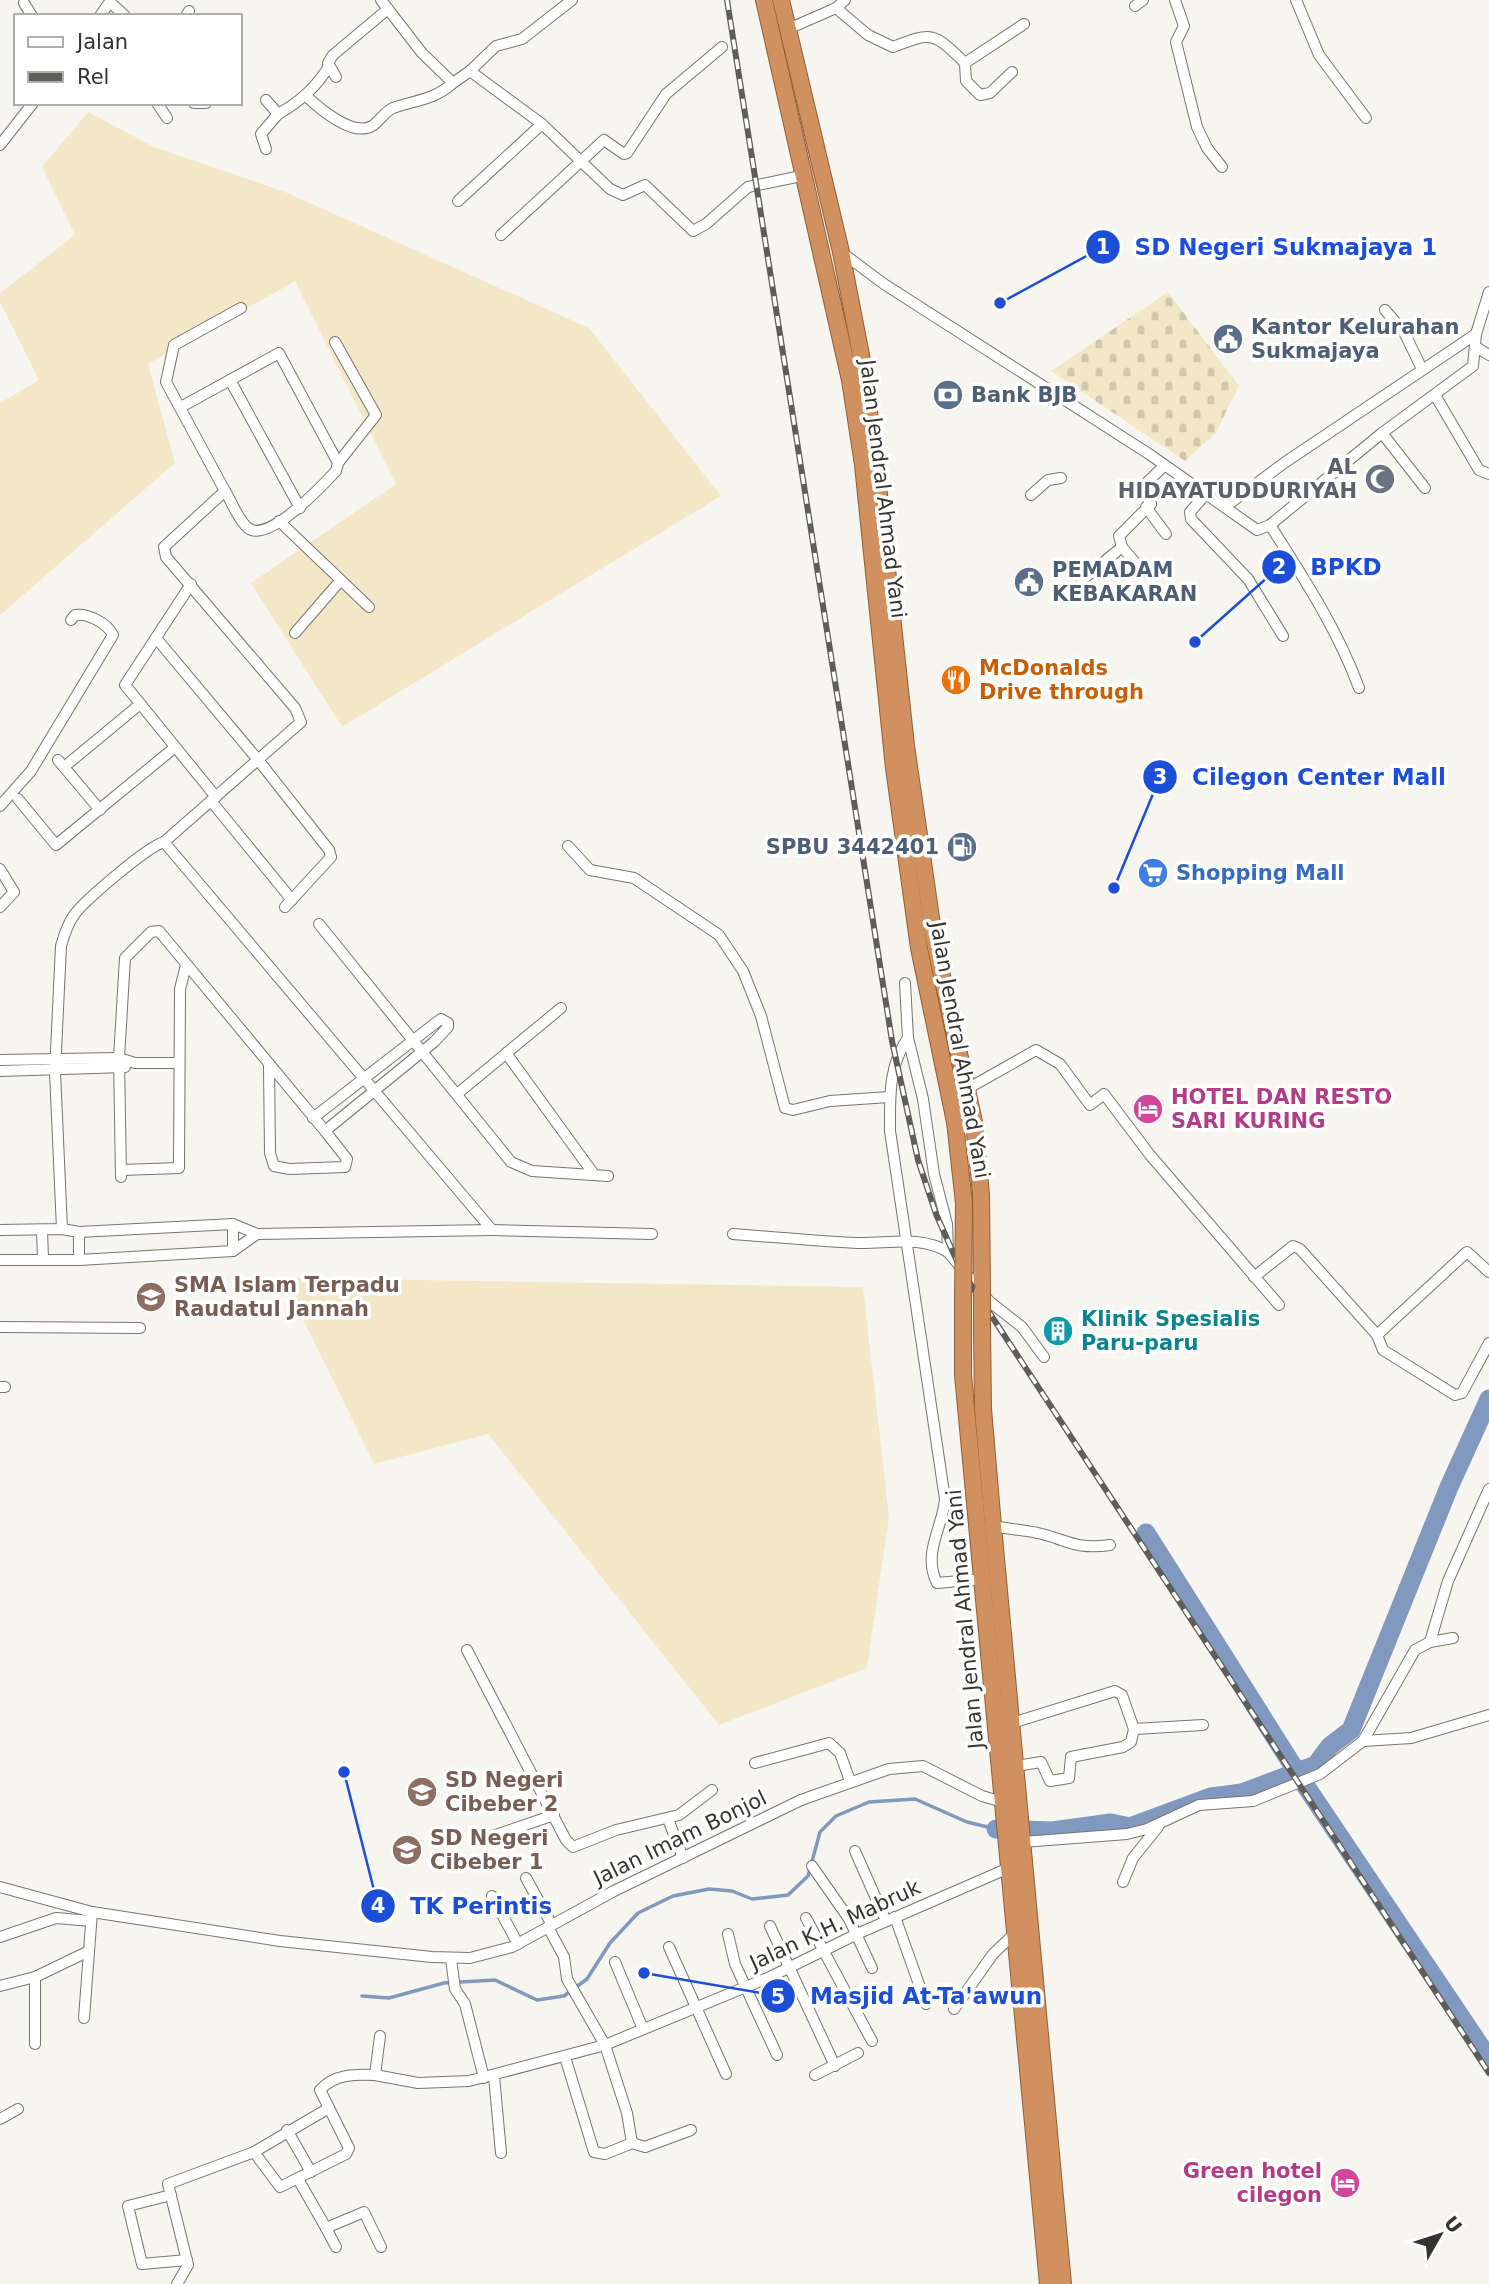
<svg xmlns="http://www.w3.org/2000/svg" width="1489" height="2284" font-family="'DejaVu Sans',sans-serif">
  <style>
    .grass { fill: #f3e7c8 }
    .cemetery { fill: url(#cemetery-stones) }
    .lines { fill: none; stroke-linecap: round; stroke-linejoin: round }
    .stream { stroke: #8199bf; stroke-width: 3.5 }
    .river { stroke: #8199bf; stroke-width: 19 }
    .minor-casing { stroke: #777570; stroke-width: 12 }
    .trunk-casing { stroke: #935e35; stroke-width: 18 }
    .minor { stroke: #fff; stroke-width: 10 }
    .trunk { stroke: #d0905f; stroke-width: 16 }
    .rail-casing { stroke: #5e5d5a; stroke-width: 6 }
    .rail { stroke: #fff; stroke-width: 3.5; stroke-dasharray: 10; stroke-linecap: butt }
    .trunk-bridge-casing { stroke: #935e35; stroke-width: 18; stroke-linecap: butt }
    .trunk-bridge { stroke: #d0905f; stroke-width: 16 }
    .labels { text-anchor: middle; stroke-width: 7; stroke-linejoin: round; paint-order: stroke }
    .service-label { font-size: 21px; font-weight: bold; fill: #4e5e75; stroke: #fff; text-anchor: start }
    .worship-label { font-size: 21px; font-weight: bold; fill: #5b616d; stroke: #fff; text-anchor: end }
    .street-label { font-size: 21px; fill: #353432; stroke: #fff }
    .food-label { font-size: 21px; font-weight: bold; fill: #c56008; stroke: #fff; text-anchor: start }
    .shop-label { font-size: 21px; font-weight: bold; fill: #366cbe; stroke: #fff; text-anchor: start }
    .hotel-label { font-size: 21px; font-weight: bold; fill: #b23c85; stroke: #fff; text-anchor: start }
    .education-label { font-size: 21px; font-weight: bold; fill: #785e54; stroke: #fff; text-anchor: start }
    .culture-label { font-size: 21px; font-weight: bold; fill: #0d838f; stroke: #fff; text-anchor: start }
    .leader { fill: none; stroke: #1d4ed8; stroke-width: 2.5 }
    .callout-dot { fill: #1d4ed8; stroke: #fff; stroke-width: 2.5 }
    .mark-label { font-size: 21px; text-anchor: middle; font-weight: bold; fill: #fff }
    .callout-label { font-size: 23px; text-anchor: middle; font-weight: bold; fill: #1d4ed8; stroke: #fff; stroke-width: 7; stroke-linejoin: round; paint-order: stroke }
  </style>
  <defs>
    <pattern id="cemetery-stones" width="16" height="16" patternUnits="userSpaceOnUse" patternTransform="scale(1.75)"><rect width="16" height="16" fill="#f3e7c8"/><path d="M2 7V4a2 2 0 0 1 4 0v3zM10 15v-3a2 2 0 0 1 4 0v3z" fill="#d1c7ac"/></pattern>
  </defs>
  <rect width="100%" height="100%" fill="#f7f5ef"/>
  <g class="grass">
    <polygon points="88,112 154,147 285,192 589,328 721,496 342,727 251,583 396,484 295,281 148,364 175,463 0,615 0,403 39,380 0,302 0,293 75,235 42,167"/>
    <polygon points="283,1278 863,1287 889,1517 867,1668 719,1725 488,1434 374,1464"/>
  </g>
  <polygon class="cemetery" points="1168,292 1239,386 1215,434 1185,461 1051,371"/>
  <g class="lines">
    <polyline class="stream" points="362,1996 389,1998 444,1983 495,1980 537,2000 564,1996 587,1979 610,1943 638,1913 673,1896 709,1889 732,1891 752,1899 788,1895 808,1876 820,1832 836,1816 869,1802 915,1799 967,1822 996,1829"/>
    <g class="river">
      <polyline points="1146,1533 1300,1777"/>
      <polyline points="1303,1782 1489,2059"/>
      <polyline points="996,1829 1052,1831 1111,1823 1130,1827 1211,1797 1242,1793 1316,1765 1330,1746 1351,1730 1449,1487 1489,1399"/>
    </g>
    <g class="minor-casing">
      <g id="minor">
        <polyline points="381,0 422,53 453,83 470,71 542,124 610,189 623,195 645,185 693,231 706,224 748,187 806,175"/>
        <polyline points="1175,0 1184,26 1176,42 1197,127 1207,148 1222,167"/>
        <polyline points="1296,0 1319,55 1366,118"/>
        <polyline points="110,2 125,16"/>
        <polyline points="24,3 32,16"/>
        <polyline points="1135,6 1143,0"/>
        <path d="M 836,8 L 868,35 L 893,47 C 933,31 934,33 965,63 L 1024,24"/>
        <polyline points="100,16 111,0"/>
        <polyline points="186,16 189,11"/>
        <polyline points="788,29 836,8 845,0"/>
        <polyline points="965,63 966,81 980,95 990,93 1012,72"/>
        <polyline points="470,71 496,46 522,39 572,0"/>
        <polyline points="336,77 328,63 333,55 388,9"/>
        <path d="M 306,96 C 320,109 353,137 372,126 C 380,121 385,111 393,108 C 416,100 434,100 453,83"/>
        <path d="M 266,100 L 278,114 C 300,102 316,88 329,66"/>
        <polyline points="157,103 167,118"/>
        <polyline points="194,103 206,103"/>
        <polyline points="0,145 33,103"/>
        <polyline points="266,149 261,134 278,114"/>
        <polyline points="458,201 542,124"/>
        <polyline points="501,235 604,140 624,154 627,153 666,94 722,47"/>
        <polyline points="841,252 884,284 1149,454 1257,530 1270,525 1382,433 1473,366 1476,334 1489,292"/>
        <polyline points="1385,310 1404,332 1422,369"/>
        <polyline points="335,342 376,415 338,463"/>
        <polyline points="1476,347 1489,355"/>
        <polyline points="230,380 300,508"/>
        <polyline points="1435,395 1479,470 1489,474"/>
        <path d="M 181,407 L 279,353 L 338,463 L 336,471 C 323,485 268,544 248,528 C 238,520 232,502 225,491"/>
        <polyline points="1382,433 1425,488"/>
        <polyline points="1206,494 1190,512 1191,519 1248,579 1283,636"/>
        <polyline points="1031,495 1048,480 1061,478"/>
        <polyline points="1146,507 1166,534"/>
        <polyline points="1225,507 1284,463 1476,334"/>
        <polyline points="279,521 369,607"/>
        <path d="M 1270,525 C 1303,577 1338,630 1359,688"/>
        <polyline points="1122,547 1143,572"/>
        <polyline points="1082,580 1122,547 1119,536 1151,504 1141,488 1164,466"/>
        <polyline points="191,584 125,685 216,797"/>
        <polyline points="295,633 340,581"/>
        <polyline points="156,638 259,761 329,850 331,857 285,907"/>
        <polyline points="58,760 100,810"/>
        <polyline points="64,767 139,705"/>
        <polyline points="18,799 56,845 174,748"/>
        <polyline points="211,801 292,900"/>
        <path d="M 0,806 L 31,771 L 113,635 C 107,623 88,613 75,615 L 71,620"/>
        <polyline points="164,842 301,722 295,708 166,557 164,547 225,491 166,382 174,345 241,308"/>
        <polyline points="568,846 590,870 634,878 719,935 743,971 761,1016 785,1108 793,1110 830,1101 889,1097"/>
        <polyline points="0,869 14,892 0,907"/>
        <polyline points="319,924 511,1162 532,1171 608,1176"/>
        <polyline points="905,983 908,1038 923,1099 934,1174 947,1224 948,1252"/>
        <path d="M 908,1038 C 888,1066 890,1099 890,1131 L 945,1499 C 943,1527 922,1553 937,1583 L 983,1579"/>
        <polyline points="506,1053 593,1173"/>
        <polyline points="0,1060 119,1058 135,1063 178,1063"/>
        <polyline points="0,1071 125,1067"/>
        <polyline points="967,1089 1036,1050 1060,1064 1090,1105 1104,1094 1150,1155 1279,1305"/>
        <polyline points="457,1094 561,1008"/>
        <polyline points="313,1118 433,1025 441,1019 448,1023 448,1027 434,1042 325,1131"/>
        <polyline points="121,1170 179,1168 180,989 186,965"/>
        <polyline points="121,1177 119,1058 125,958 151,932 159,931 325,1131 347,1159 345,1167 289,1169 274,1166 270,1153 269,1066"/>
        <path d="M 0,1230 L 62,1229 L 79,1232 L 233,1224 L 257,1234 L 492,1230 L 164,842 C 147,847 85,900 74,915 C 67,925 64,935 61,946 L 55,1072 L 62,1229"/>
        <polyline points="42,1230 43,1259"/>
        <polyline points="492,1230 652,1234"/>
        <polyline points="79,1232 79,1260"/>
        <path d="M 733,1234 C 774,1237 816,1241 857,1243 C 888,1244 920,1235 948,1252 L 990,1302 L 1022,1327 L 1044,1357"/>
        <polyline points="233,1251 233,1224"/>
        <polyline points="0,1260 79,1260 233,1251 257,1234"/>
        <polyline points="1254,1277 1293,1246 1300,1249 1377,1335 1467,1252 1489,1272"/>
        <polyline points="0,1327 140,1328"/>
        <polyline points="1377,1335 1383,1350 1455,1395 1462,1393 1489,1343"/>
        <polyline points="0,1387 5,1387"/>
        <path d="M 993,1526 C 1008,1529 1023,1530 1038,1533 C 1068,1540 1075,1550 1110,1545"/>
        <polyline points="1430,1642 1448,1581 1489,1489"/>
        <polyline points="467,1650 566,1840 573,1847 616,1830 679,1815 712,1790"/>
        <polyline points="1012,1723 1115,1691 1122,1695 1134,1729 1203,1725"/>
        <polyline points="1363,1741 1415,1650 1430,1642 1453,1638"/>
        <polyline points="755,1763 829,1743 840,1753 850,1781"/>
        <polyline points="1016,1766 1041,1762 1050,1781 1069,1778 1071,1757 1123,1747 1131,1742 1134,1729"/>
        <polyline points="668,1819 683,1858"/>
        <polyline points="478,1841 554,1815"/>
        <polyline points="1023,1842 1127,1834 1147,1829 1199,1805 1253,1801 1320,1774 1363,1741 1411,1738 1489,1715"/>
        <polyline points="855,1851 886,1921"/>
        <polyline points="812,1866 849,1919 872,1968"/>
        <polyline points="526,1878 552,1925"/>
        <polyline points="1123,1882 1133,1858 1158,1827"/>
        <polyline points="0,1887 92,1912 280,1941 432,1957 470,1958 512,1947 614,1891 801,1800 889,1769 923,1766 982,1796 1006,1803"/>
        <polyline points="492,1896 518,1944"/>
        <polyline points="895,1917 926,2004"/>
        <polyline points="806,1918 872,2041"/>
        <polyline points="770,1926 835,2066"/>
        <polyline points="548,1927 564,1957 567,1979 605,2045 627,2113 632,2143 605,2154 594,2152 565,2057"/>
        <polyline points="728,1934 735,1964 777,2055"/>
        <polyline points="0,1937 56,1918 91,1921"/>
        <polyline points="669,1947 726,2074"/>
        <polyline points="451,1959 455,1989 465,2004 484,2078"/>
        <polyline points="615,1962 643,2029"/>
        <polyline points="0,1986 35,1977 87,1952"/>
        <polyline points="954,2009 993,1954 1016,1932"/>
        <polyline points="84,2018 92,1912"/>
        <polyline points="380,2036 375,2075 418,2083 469,2081 605,2045 770,1977 857,1934 1011,1867"/>
        <polyline points="35,2044 35,1977"/>
        <polyline points="815,2075 858,2053"/>
        <polyline points="494,2076 501,2153"/>
        <polyline points="0,2119 18,2109"/>
        <polyline points="287,2130 311,2172"/>
        <polyline points="632,2143 645,2147 691,2130"/>
        <path d="M 254,2152 L 280,2187 L 346,2154 L 349,2148 L 320,2090 C 334,2074 356,2074 375,2075"/>
        <polyline points="298,2179 326,2228 364,2212 381,2247"/>
        <polyline points="171,2195 128,2206 142,2264 187,2260"/>
        <polyline points="326,2228 336,2247"/>
        <polyline points="177,2284 188,2265 168,2184 254,2152 329,2108"/>
      </g>
    </g>
    <g class="trunk-casing">
      <g id="trunk">
        <polyline points="764,0 850,380 863,465 894,768 919,948 955,1122 964,1203"/>
        <polyline points="781,0 841,252 861,355 874,448 906,746 925,876 934,939 974,1122 981,1194 982,1292"/>
        <polyline points="963,1300 963,1375 1048,2284"/>
        <polyline points="982,1327 983,1409 993,1526 1063,2284"/>
      </g>
    </g>
    <use href="#minor" class="minor"/>
    <use href="#trunk" class="trunk"/>
    <g class="rail-casing">
      <polyline id="rail" points="727,0 892,1041 918,1160 936,1214 960,1268 1489,2073"/>
    </g>
    <use href="#rail" class="rail"/>
    <g class="trunk-bridge-casing">
      <g id="trunk-bridge">
        <polyline points="982,1292 982,1327"/>
        <polyline points="963,1300 964,1203"/>
      </g>
    </g>
    <use href="#trunk-bridge" class="trunk-bridge"/>
  </g>
  <defs>
    <g id="civic-disc" transform="scale(1.575)"><circle r="9.5" fill="#5c6f8a" stroke="#fff"/><path d="M-.6-6.5H3V-4.5H.6V-3L4-1V1h2V6H-6V1h2V-1L-.6-3ZM-1.2 2.5V6h2.4V2.5Z" fill="#fff"/></g>
    <g id="bank-disc" transform="scale(1.575)"><circle r="9.5" fill="#5c6f8a" stroke="#fff"/><path d="M-6-4H6V4H-6ZM0-2.3a2.3 2.3 0 1 0 0 4.6a2.3 2.3 0 1 0 0-4.6Z" fill="#fff"/></g>
    <g id="mosque-disc" transform="scale(1.575)"><circle r="9.5" fill="#6b7280" stroke="#fff"/><path d="M3.5-4.9A6 6 0 1 0 3.5 4.9A5 5 0 1 1 3.5-4.9Z" fill="#fff"/></g>
    <g id="restaurant-disc" transform="scale(1.575)"><circle r="9.5" fill="#e8710a" stroke="#fff"/><path d="M-5-6h1v4h1v-4h1v4h1v-4h1v5L-1.5 .5V6h-2V.5L-5-1ZM5-6V6H3V1.5H1.5Q1.5-4 5-6Z" fill="#fff"/></g>
    <g id="fuel-disc" transform="scale(1.575)"><circle r="9.5" fill="#5c6f8a" stroke="#fff"/><path d="M-5.5-6h7V0h2V4h1.3V-2.5L3-4.5l.8-.8L6-3V5H2.5V1h-1V6h-7ZM-4.2-4.7v3.2H.2V-4.7Z" fill="#fff"/></g>
    <g id="supermarket-disc" transform="scale(1.575)"><circle r="9.5" fill="#3f7fe0" stroke="#fff"/><path d="M-6-5.5h2.5l.6 2H6L4.5 2H-2.5L-4.4-4H-6ZM-1.5 3.2a1.3 1.3 0 1 0 .1 0ZM3 3.2a1.3 1.3 0 1 0 .1 0Z" fill="#fff"/></g>
    <g id="hotel-disc" transform="scale(1.575)"><circle r="9.5" fill="#d1479c" stroke="#fff"/><path d="M-6-4.5h1.5V1H6V5H4.5V3h-9V5H-6ZM-4 0a1.8 1.8 0 1 1 3.6 0ZM.5 0V-2.5h3Q6-2.5 6 0Z" fill="#fff"/></g>
    <g id="school-disc" transform="scale(1.575)"><circle r="9.5" fill="#8d6e63" stroke="#fff"/><path d="M0-5L7-2L0 1L-7-2ZM-4 1L0 2.5L4 1V4Q0 6-4 4Z" fill="#fff"/></g>
    <g id="building-disc" transform="scale(1.575)"><circle r="9.5" fill="#0f9aa8" stroke="#fff"/><path d="M-4-6H4V6H1V3H-1V6H-4ZM-2.5-4.3h1.7v1.8h-1.7ZM.8-4.3h1.7v1.8H.8ZM-2.5-1h1.7V.8h-1.7ZM.8-1h1.7V.8H.8Z" fill="#fff"/></g>
  </defs>
  <g fill-rule="evenodd">
    <use href="#civic-disc" x="1228" y="339"/>
    <use href="#bank-disc" x="948" y="395"/>
    <use href="#mosque-disc" x="1380" y="479"/>
    <use href="#civic-disc" x="1029" y="582"/>
    <use href="#restaurant-disc" x="956" y="680"/>
    <use href="#fuel-disc" x="962" y="847"/>
    <use href="#supermarket-disc" x="1153" y="873"/>
    <use href="#hotel-disc" x="1148" y="1109"/>
    <use href="#school-disc" x="151" y="1297"/>
    <use href="#building-disc" x="1058" y="1331"/>
    <use href="#school-disc" x="422" y="1792"/>
    <use href="#school-disc" x="407" y="1850"/>
    <use href="#hotel-disc" x="1345" y="2183"/>
  </g>
  <g class="labels">
    <g class="service-label">
      <text x="1251" y="334">Kantor Kelurahan<tspan x="1251" dy="24">Sukmajaya</tspan></text>
      <text x="971" y="402">Bank BJB</text>
      <text x="1052" y="577">PEMADAM<tspan x="1052" dy="24">KEBAKARAN</tspan></text>
      <text x="939" y="854" text-anchor="end">SPBU 3442401</text>
    </g>
    <g class="worship-label">
      <text x="1357" y="474">AL<tspan x="1357" dy="24">HIDAYATUDDURIYAH</tspan></text>
    </g>
    <g class="street-label">
      <text transform="translate(883 489) rotate(83)" y="7">Jalan Jendral Ahmad Yani</text>
      <text transform="translate(960 1050) rotate(80)" y="7">Jalan Jendral Ahmad Yani</text>
      <text transform="translate(965 1619) rotate(-95)" y="7">Jalan Jendral Ahmad Yani</text>
      <text transform="translate(680 1838) rotate(-26)" y="7">Jalan Imam Bonjol</text>
      <text transform="translate(835 1925) rotate(-25)" y="7">Jalan K.H. Mabruk</text>
    </g>
    <g class="food-label">
      <text x="979" y="675">McDonalds<tspan x="979" dy="24">Drive through</tspan></text>
    </g>
    <g class="shop-label">
      <text x="1176" y="880">Shopping Mall</text>
    </g>
    <g class="hotel-label">
      <text x="1171" y="1104">HOTEL DAN RESTO<tspan x="1171" dy="24">SARI KURING</tspan></text>
      <text x="1322" y="2178" text-anchor="end">Green hotel<tspan x="1322" dy="24">cilegon</tspan></text>
    </g>
    <g class="education-label">
      <text x="174" y="1292">SMA Islam Terpadu<tspan x="174" dy="24">Raudatul Jannah</tspan></text>
      <text x="445" y="1787">SD Negeri<tspan x="445" dy="24">Cibeber 2</tspan></text>
      <text x="430" y="1845">SD Negeri<tspan x="430" dy="24">Cibeber 1</tspan></text>
    </g>
    <g class="culture-label">
      <text x="1081" y="1326">Klinik Spesialis<tspan x="1081" dy="24">Paru-paru</tspan></text>
    </g>
  </g>
  <path class="leader" d="M1000 303L1103 247M1195 642L1279 567M1114 888L1160 777M344 1772L378 1906M644 1973L778 1996"/>
  <g class="callout-dot">
    <circle cx="1000" cy="303" r="7"/>
    <circle cx="1195" cy="642" r="7"/>
    <circle cx="1114" cy="888" r="7"/>
    <circle cx="344" cy="1772" r="7"/>
    <circle cx="644" cy="1973" r="7"/>
    <circle cx="1103" cy="247" r="18"/>
    <circle cx="1279" cy="567" r="18"/>
    <circle cx="1160" cy="777" r="18"/>
    <circle cx="378" cy="1906" r="18"/>
    <circle cx="778" cy="1996" r="18"/>
  </g>
  <g class="mark-label">
    <text x="1103" y="254">1</text>
    <text x="1279" y="574">2</text>
    <text x="1160" y="784">3</text>
    <text x="378" y="1913">4</text>
    <text x="778" y="2004">5</text>
  </g>
  <g class="callout-label">
    <text x="1286" y="255">SD Negeri Sukmajaya 1</text>
    <text x="1346" y="575">BPKD</text>
    <text x="1319" y="785">Cilegon Center Mall</text>
    <text x="481" y="1914">TK Perintis</text>
    <text x="926" y="2004">Masjid At-Ta'awun</text>
  </g>
  <rect x="14" y="14" width="228" height="91" fill="#ffffff" stroke="#aeaead" stroke-width="2"/>
  <rect x="28" y="37" width="35" height="10" fill="#ffffff" stroke="#aeaead" stroke-width="2"/>
  <text x="77" y="49" font-size="21" fill="#353432">Jalan</text>
  <rect x="28" y="72" width="35" height="10" fill="#5e5d5a" stroke="#aeaead" stroke-width="2"/>
  <text x="77" y="84" font-size="21" fill="#353432">Rel</text>
  <g transform="translate(1440 2235) rotate(51)" stroke="#ffffff" stroke-width="5" paint-order="stroke">
  <path d="M0-5L12 26L0 18L-12 26Z" fill="#353432"/>
  <text y="-10" font-size="19" font-weight="bold" text-anchor="middle" fill="#353432">U</text>
  </g>
</svg>
